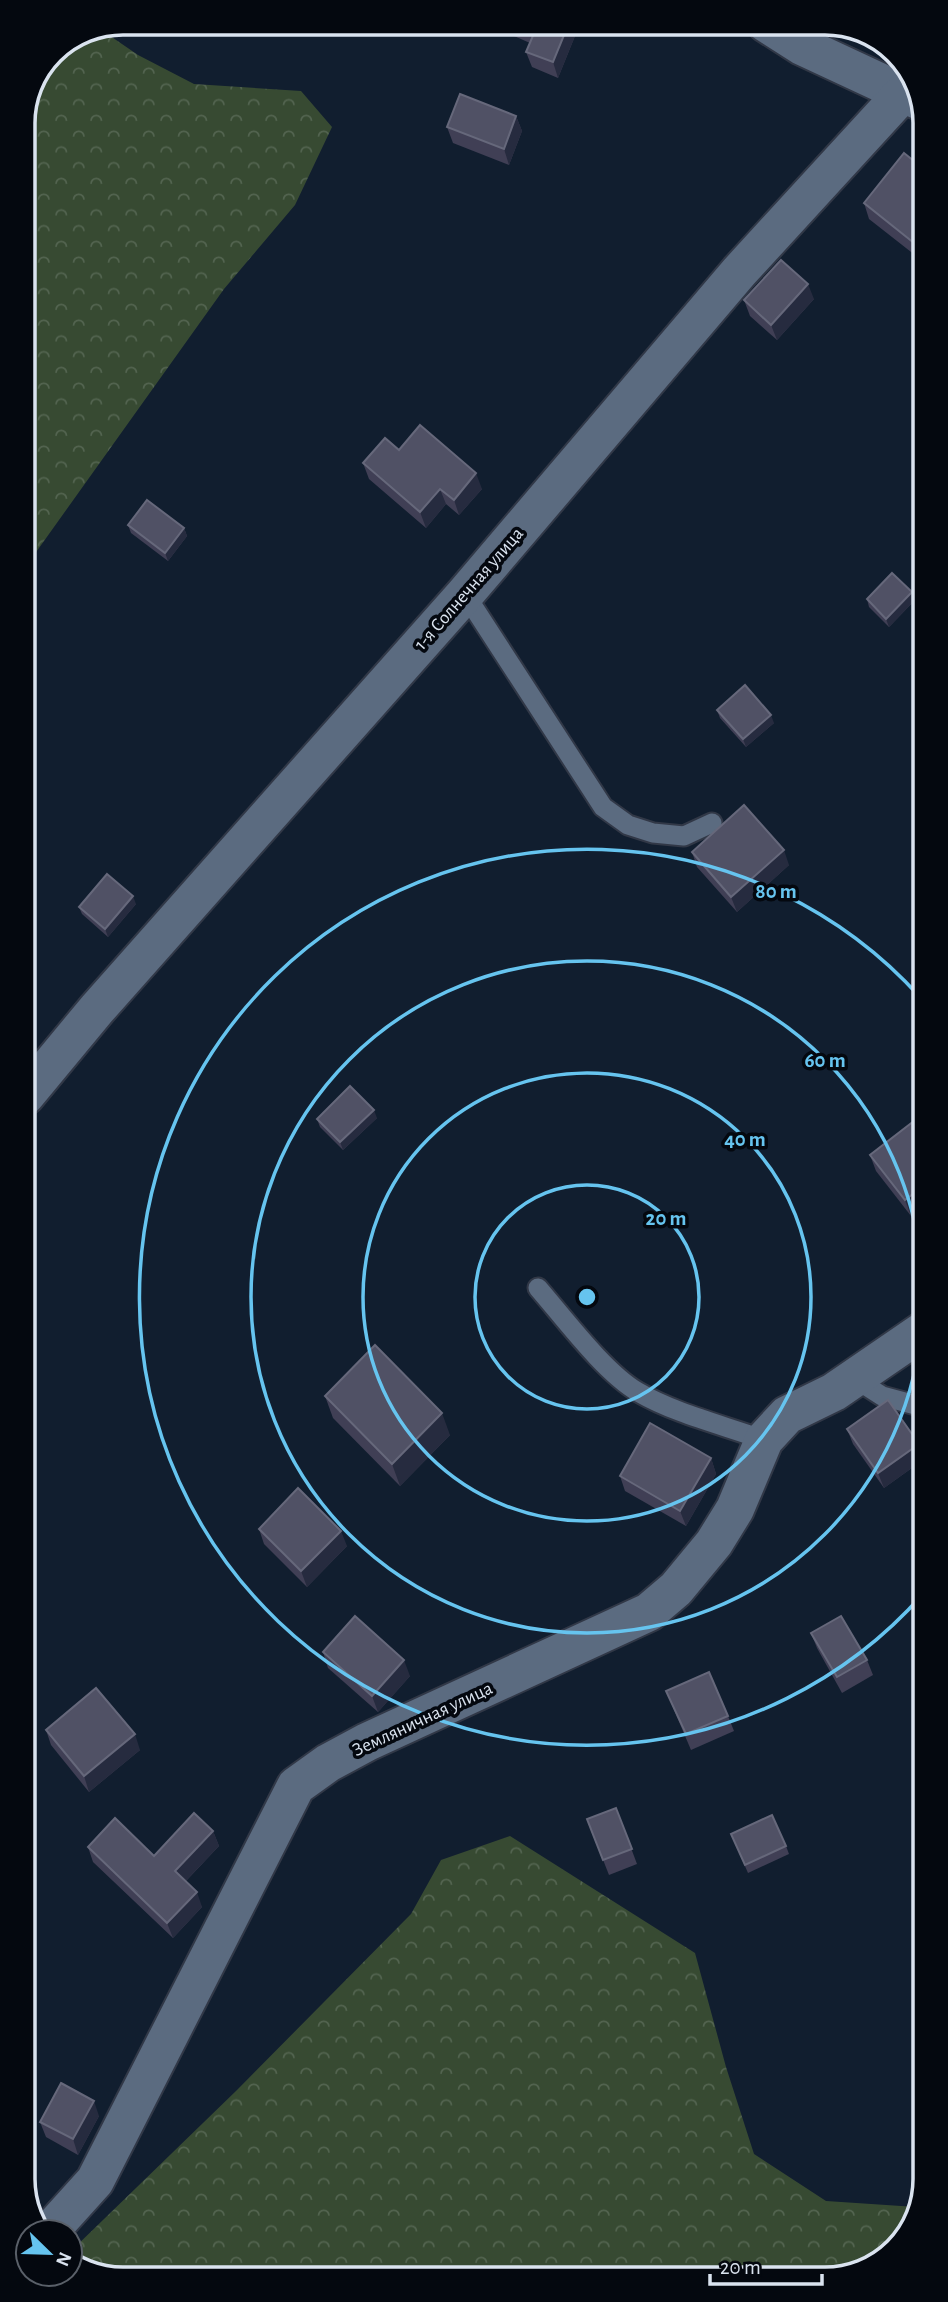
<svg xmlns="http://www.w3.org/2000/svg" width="948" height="2302" font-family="'Alegreya Sans',sans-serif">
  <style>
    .forest { fill: url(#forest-crowns) }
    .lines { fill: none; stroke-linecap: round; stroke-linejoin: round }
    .lane-casing { stroke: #313847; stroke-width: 23 }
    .street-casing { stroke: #313847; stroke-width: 42 }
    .lane { stroke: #5b6b80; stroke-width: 19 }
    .street { stroke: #5b6b80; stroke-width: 38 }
    .wall { fill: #403f55 }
    .shaded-wall { fill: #262b3f }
    .building { fill: #505165; stroke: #66687b; stroke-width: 2 }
    .ring { fill: none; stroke: #66c4ef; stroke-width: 3.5 }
    .labels { text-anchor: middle; stroke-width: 7; stroke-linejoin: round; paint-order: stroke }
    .street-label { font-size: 19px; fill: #dae3ef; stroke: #04080f }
    .rim { fill: none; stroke: #dae3ef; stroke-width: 3.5 }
    .centre { fill: #66c4ef; stroke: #04080f; stroke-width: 3.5 }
    .ring-label { font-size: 21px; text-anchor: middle; font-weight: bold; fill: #66c4ef; stroke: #04080f; stroke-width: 7; stroke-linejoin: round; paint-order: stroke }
  </style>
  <defs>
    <pattern id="forest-crowns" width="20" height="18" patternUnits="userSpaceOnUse" patternTransform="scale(1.75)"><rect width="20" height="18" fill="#374a32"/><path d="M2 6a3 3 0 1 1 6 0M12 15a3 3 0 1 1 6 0" fill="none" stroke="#536450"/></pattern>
  </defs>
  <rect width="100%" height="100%" fill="#111e2f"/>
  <g class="forest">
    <polygon points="103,31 138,55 194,84 301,91 332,127 295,205 224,289 24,569 23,117 52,52"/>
    <polygon points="510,1836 695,1953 726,2067 754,2154 826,2201 916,2207 905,2240 857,2274 116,2279 70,2262 70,2252 237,2090 411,1914 441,1860"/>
  </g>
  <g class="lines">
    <g class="lane-casing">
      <g id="lane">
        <polyline points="465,594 603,807 628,825 653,833 684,836 712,823"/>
        <path d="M 538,1288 C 565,1319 604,1372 638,1392 C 676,1414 723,1425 764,1440"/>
        <polyline points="854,1378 882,1396 923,1407"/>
      </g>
    </g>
    <g class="street-casing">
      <g id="street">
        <polyline points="766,23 802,46 920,101"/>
        <polyline points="25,1096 97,1009 465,594 739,272 904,92 914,83"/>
        <polyline points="49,2232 95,2181 296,1786 328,1763 367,1742 649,1612 676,1589 714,1543 735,1509 764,1440 787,1415 834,1392 923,1331"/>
      </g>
    </g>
    <use href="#lane" class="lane"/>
    <use href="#street" class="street"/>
  </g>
  <g class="wall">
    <polygon points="509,23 571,23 575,36 558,78 532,67 526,52 530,43 514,36"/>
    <polygon points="516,116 522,131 509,165 453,143 447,127"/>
    <polygon points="920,148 920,259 869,219 864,203 914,161 913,157"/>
    <polygon points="814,299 777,340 750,316 744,300"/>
    <polygon points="399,450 482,489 459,515 446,504 426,528 369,479 363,463"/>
    <polygon points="128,525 184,528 187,536 168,561 131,533"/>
    <polygon points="912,592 915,600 889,627 869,607 867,599"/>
    <polygon points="717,710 774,723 746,747 720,718"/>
    <polygon points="692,852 789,865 737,912 697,867"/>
    <polygon points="136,904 108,937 82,914 79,907"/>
    <polygon points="923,1114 923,1206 911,1216 876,1171 870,1155"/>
    <polygon points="377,1118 343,1150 320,1127 317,1119"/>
    <polygon points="325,1396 450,1435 400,1486 333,1418"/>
    <polygon points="847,1429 919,1444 923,1456 923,1460 884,1488 853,1444"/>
    <polygon points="711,1458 716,1474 686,1526 625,1491 620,1476"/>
    <polygon points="259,1529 347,1546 307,1587 264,1544"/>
    <polygon points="811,1633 867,1660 873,1675 842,1693 817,1648"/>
    <polygon points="323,1652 410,1676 378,1712 328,1668"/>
    <polygon points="666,1691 728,1716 734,1731 691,1750"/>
    <polygon points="46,1730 140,1750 89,1792 51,1745"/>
    <polygon points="616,1808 637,1864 609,1875 587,1819"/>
    <polygon points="213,1831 219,1846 186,1881 202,1907 173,1938 93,1862 88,1847 154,1856"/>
    <polygon points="731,1834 786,1846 789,1854 748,1873"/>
    <polygon points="99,2116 78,2155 46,2137 40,2122"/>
  </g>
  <g class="shaded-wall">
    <polygon points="569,23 571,23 575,36 558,78 553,62"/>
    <polygon points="516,116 522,131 509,165 504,149"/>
    <polygon points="808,284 814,299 777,340 771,325"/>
    <polygon points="476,473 482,489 459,515 454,500"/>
    <polygon points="440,489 446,504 426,528 420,512"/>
    <polygon points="184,528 187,536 168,561 165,553"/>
    <polygon points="912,592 915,600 889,627 886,619"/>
    <polygon points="771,715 774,723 746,747 743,739"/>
    <polygon points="784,850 789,865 737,912 731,897"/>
    <polygon points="133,896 136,904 108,937 105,929"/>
    <polygon points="374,1110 377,1118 343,1150 340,1142"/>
    <polygon points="923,1186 923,1206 911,1216 905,1200"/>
    <polygon points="442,1413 450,1435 400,1486 392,1464"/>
    <polygon points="919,1444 923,1456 923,1460 884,1488 878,1473"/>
    <polygon points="711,1458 716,1474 686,1526 680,1511"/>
    <polygon points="341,1531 347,1546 307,1587 301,1571"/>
    <polygon points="404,1660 410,1676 378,1712 372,1696"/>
    <polygon points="135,1734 140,1750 89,1792 84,1776"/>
    <polygon points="213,1831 219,1846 181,1886 175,1871"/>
    <polygon points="197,1892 202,1907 173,1938 167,1923"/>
    <polygon points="94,2101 99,2116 78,2155 73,2139"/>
    <polygon points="28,2167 33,2181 28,2185"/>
  </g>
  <g class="building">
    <polygon points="513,23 569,23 553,62 526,52 535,31"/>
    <polygon points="460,94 516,116 504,149 447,127"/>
    <polygon points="920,148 920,163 913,157"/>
    <polygon points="904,153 920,166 920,245 919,247 864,203"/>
    <polygon points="781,260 808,284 771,325 744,300"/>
    <polygon points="420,425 476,473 454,500 440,489 420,512 363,463 385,438 399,450"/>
    <polygon points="147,500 184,528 165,553 128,525"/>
    <polygon points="892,573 912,592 886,619 867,599"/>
    <polygon points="745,685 771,715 743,739 717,710"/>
    <polygon points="744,805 784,850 731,897 692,852"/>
    <polygon points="107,874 133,896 105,929 79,907"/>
    <polygon points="350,1086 374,1110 340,1142 317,1119"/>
    <polygon points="923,1114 923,1186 905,1200 870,1155"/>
    <polygon points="375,1345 442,1413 392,1464 325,1396"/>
    <polygon points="888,1400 919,1444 878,1473 847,1429"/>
    <polygon points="650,1423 711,1458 680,1511 620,1476"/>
    <polygon points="298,1488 341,1531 301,1571 259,1529"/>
    <polygon points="355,1616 404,1660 372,1696 323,1652"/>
    <polygon points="841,1616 867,1660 837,1677 811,1633"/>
    <polygon points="709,1672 728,1716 686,1734 666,1691"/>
    <polygon points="96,1688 135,1734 84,1776 46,1730"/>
    <polygon points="616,1808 632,1849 603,1860 587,1819"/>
    <polygon points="194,1813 213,1831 175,1871 197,1892 167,1923 88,1847 115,1818 154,1856"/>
    <polygon points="772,1815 786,1846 745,1865 731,1834"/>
    <polygon points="61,2083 94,2101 73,2139 40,2122"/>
  </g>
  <g class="ring">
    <circle cx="587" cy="1297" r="112"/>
    <circle cx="587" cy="1297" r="224"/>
    <circle cx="587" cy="1297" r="336"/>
    <path d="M923 1594A448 448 0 1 1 920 997"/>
  </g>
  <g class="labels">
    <g class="street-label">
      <text transform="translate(468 588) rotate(-49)" y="7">1-я Солнечная улица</text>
      <text transform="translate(422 1718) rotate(-25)" y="7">Земляничная улица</text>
    </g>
  </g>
  <path d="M0 0H948V2302H0ZM123 35H825A88 88 0 0 1 913 123V2179A88 88 0 0 1 825 2267H123A88 88 0 0 1 35 2179V123A88 88 0 0 1 123 35Z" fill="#04080f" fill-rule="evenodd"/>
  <path class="rim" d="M123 35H825A88 88 0 0 1 913 123V2179A88 88 0 0 1 825 2267H123A88 88 0 0 1 35 2179V123A88 88 0 0 1 123 35Z"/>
  <circle cx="587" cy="1297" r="10" class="centre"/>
  <g class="ring-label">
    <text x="776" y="898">80 m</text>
    <text x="825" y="1067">60 m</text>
    <text x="745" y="1146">40 m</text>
    <text x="666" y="1225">20 m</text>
  </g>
  <g transform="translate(49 2253) rotate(113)"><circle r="33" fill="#04080f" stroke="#5a6069" stroke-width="2"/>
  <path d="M0-5L12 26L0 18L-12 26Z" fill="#66c4ef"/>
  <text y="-10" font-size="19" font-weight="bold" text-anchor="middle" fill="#dae3ef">N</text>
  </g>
  <path d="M710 2274v10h112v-10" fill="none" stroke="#dae3ef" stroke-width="3.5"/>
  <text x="720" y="2274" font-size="21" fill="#dae3ef" stroke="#04080f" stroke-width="5" paint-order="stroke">20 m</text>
</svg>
